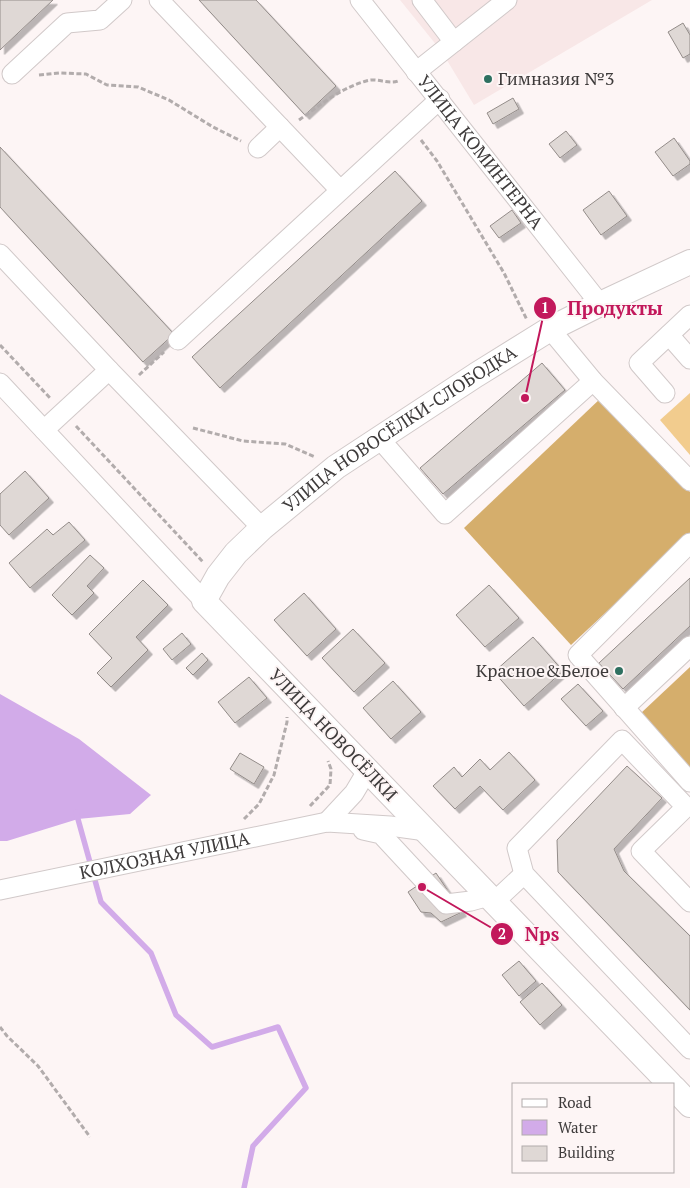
<svg xmlns="http://www.w3.org/2000/svg" width="690" height="1188" font-family="'PT Serif',serif">
  <style>
    .built { fill: #f8e7e7 }
    .green { fill: #f2cc8e }
    .forest { fill: #d5ae6c }
    .water { fill: #d2abe9 }
    .lines { fill: none; stroke-linecap: round; stroke-linejoin: round }
    .stream { stroke: #d2abe9; stroke-width: 5.5 }
    .building { fill: #dfd8d5; stroke: #938c89; filter: url(#shadow) }
    .minor-casing { stroke: #d1c9c9; stroke-width: 21 }
    .major-casing { stroke: #d1c9c9; stroke-width: 26 }
    .path { stroke: #b2acac; stroke-width: 3; stroke-dasharray: 5 2.5; stroke-linecap: butt }
    .minor { stroke: #fff; stroke-width: 19 }
    .major { stroke: #fff; stroke-width: 24 }
    .poi-dot { fill: #2e7060; stroke: #fdf5f5; stroke-width: 2 }
    .labels { text-anchor: middle; stroke-width: 4; stroke-linejoin: round; paint-order: stroke }
    .poi-label { font-size: 18px; fill: #3e3b3b; stroke: #fdf5f5; text-anchor: start }
    .street-label { font-size: 18px; fill: #3e3b3b; stroke: #fdf5f5 }
    .leader { fill: none; stroke: #c2185b; stroke-width: 2 }
    .callout-dot { fill: #c2185b; stroke: #fdf5f5; stroke-width: 2 }
    .mark-label { font-size: 15px; text-anchor: middle; font-weight: bold; fill: #fff }
    .callout-label { font-size: 19px; text-anchor: middle; font-weight: bold; fill: #c2185b; stroke: #fdf5f5; stroke-width: 4; stroke-linejoin: round; paint-order: stroke }
  </style>
  <defs>
    <filter id="shadow"><feDropShadow dx="4.5" dy="4.5" stdDeviation="0" flood-color="#0004"/></filter>
  </defs>
  <rect width="100%" height="100%" fill="#fdf5f5"/>
  <polygon class="built" points="400,0 652,0 474,105 442,52"/>
  <polygon class="green" points="690,393 690,455 660,420"/>
  <g class="forest">
    <polygon points="602,397 690,492 690,534 571,645 464,528"/>
    <polygon points="690,667 690,768 640,714"/>
  </g>
  <polygon class="water" points="0,694 79,739 151,795 130,814 78,819 7,841 0,841"/>
  <g class="lines">
    <polyline class="stream" points="76,812 101,902 151,953 176,1015 212,1047 278,1027 306,1088 253,1146 244,1188"/>
  </g>
  <g class="building">
    <polygon points="0,0 53,0 0,50"/>
    <polygon points="199,0 256,0 336,86 305,115"/>
    <polygon points="683,23 690,35 690,54 683,58 668,32"/>
    <polygon points="513,98 519,109 493,124 487,113"/>
    <polygon points="566,131 577,145 560,158 549,144"/>
    <polygon points="674,138 690,161 690,164 673,176 655,152"/>
    <polygon points="0,147 174,334 143,362 0,207"/>
    <polygon points="395,171 422,201 220,388 192,357"/>
    <polygon points="609,191 627,216 601,235 583,210"/>
    <polygon points="512,210 521,223 499,238 490,226"/>
    <polygon points="542,363 565,390 443,494 420,468"/>
    <polygon points="25,471 49,498 9,535 0,525 0,494"/>
    <polygon points="69,522 85,540 30,588 9,563 47,529 53,535"/>
    <polygon points="90,555 104,568 87,586 94,593 72,615 52,595"/>
    <polygon points="690,578 690,626 623,689 599,663"/>
    <polygon points="143,580 168,605 136,637 148,650 111,687 97,673 112,658 89,634"/>
    <polygon points="489,585 519,618 485,647 456,615"/>
    <polygon points="304,593 336,629 307,656 274,620"/>
    <polygon points="353,629 385,663 354,692 322,658"/>
    <polygon points="182,633 191,644 172,660 163,649"/>
    <polygon points="533,637 563,671 524,706 494,672"/>
    <polygon points="202,653 208,660 193,675 186,668"/>
    <polygon points="249,677 267,698 235,723 218,702"/>
    <polygon points="393,681 421,712 391,739 363,708"/>
    <polygon points="578,684 603,711 586,726 561,699"/>
    <polygon points="509,752 535,780 503,810 480,786 455,809 433,786 454,767 462,777 480,759 490,770"/>
    <polygon points="240,753 264,767 254,784 230,769"/>
    <polygon points="627,766 662,798 614,849 624,871 690,936 690,1010 558,872 557,840"/>
    <polygon points="436,873 462,912 441,922 431,913 421,912 408,892"/>
    <polygon points="519,961 536,981 519,996 502,975"/>
    <polygon points="542,983 562,1005 540,1025 520,1002"/>
  </g>
  <g class="lines">
    <g class="minor-casing">
      <g id="minor">
        <polyline points="159,0 340,190"/>
        <path id="s1" d="M 360,0 L 600,304"/>
        <polyline points="422,0 454,42"/>
        <polyline points="416,72 507,0"/>
        <polyline points="12,74 67,23 100,20 122,0"/>
        <polyline points="258,148 280,127"/>
        <polyline points="0,254 109,370 262,528"/>
        <polyline points="550,329 593,381 690,481"/>
        <polyline points="669,335 690,359"/>
        <polyline points="178,340 440,99"/>
        <polyline points="0,383 204,601"/>
        <polyline points="665,393 639,363 690,315"/>
        <polyline points="44,430 109,370"/>
        <polyline points="379,438 445,514 593,381"/>
        <polyline points="690,543 578,655 690,782"/>
        <polyline points="624,708 690,646"/>
        <polyline points="327,822 354,793 367,771"/>
        <polyline points="363,830 381,834 446,904 471,901 489,896"/>
        <path id="s2" d="M 0,890 L 327,822 L 390,826 L 426,831"/>
        <polyline points="494,902 524,874"/>
        <polyline points="690,902 641,851 686,807 622,740 517,848 524,874 690,1049"/>
      </g>
    </g>
    <g class="major-casing">
      <g id="major">
        <path id="s3" d="M 670,1084 L 204,601 L 218,576 L 236,553 L 262,528 L 336,467 L 476,375 L 550,329 L 600,304 L 690,262"/>
        <polyline points="674,1088 690,1105"/>
      </g>
    </g>
    <g class="path">
      <polyline points="39,75 59,73 86,74 107,85 138,87 169,100 213,127 241,141"/>
      <path d="M 299,120 C 320,105 341,88 366,81 C 378,77 389,86 400,80"/>
      <polyline points="421,140 437,161 504,273 527,320"/>
      <polyline points="0,345 51,399"/>
      <polyline points="139,375 164,352"/>
      <polyline points="76,426 203,562"/>
      <polyline points="193,428 243,441 285,444 315,457"/>
      <polyline points="310,806 330,785 331,769 328,761"/>
      <polyline points="244,819 259,804 274,775 287,722 287,717"/>
      <polyline points="0,1027 7,1036 38,1066 90,1137"/>
    </g>
    <use href="#minor" class="minor"/>
    <use href="#major" class="major"/>
  </g>
  <g class="poi-dot">
    <circle cx="488" cy="79" r="5"/>
    <circle cx="619" cy="671" r="5"/>
  </g>
  <g class="labels">
    <g class="poi-label">
      <text x="498" y="85">Гимназия №3</text>
      <text x="609" y="677" text-anchor="end">Красное&amp;Белое</text>
    </g>
    <g class="street-label">
      <text dy="6" stroke="none"><textPath href="#s1" startOffset="194">УЛИЦА КОМИНТЕРНА</textPath></text>
      <text dy="6" stroke="none"><textPath href="#s3" startOffset="935">УЛИЦА НОВОСЁЛКИ-СЛОБОДКА</textPath></text>
      <text transform="translate(333 735) rotate(46)" y="6">УЛИЦА НОВОСЁЛКИ</text>
      <text dy="6" stroke="none"><textPath href="#s2" startOffset="168">КОЛХОЗНАЯ УЛИЦА</textPath></text>
    </g>
  </g>
  <path class="leader" d="M525 398L545 308M422 887L502 934"/>
  <g class="callout-dot">
    <circle cx="525" cy="398" r="5"/>
    <circle cx="422" cy="887" r="5"/>
    <circle cx="545" cy="308" r="12"/>
    <circle cx="502" cy="934" r="12"/>
  </g>
  <g class="mark-label">
    <text x="545" y="313">1</text>
    <text x="502" y="939">2</text>
  </g>
  <g class="callout-label">
    <text x="615" y="315">Продукты</text>
    <text x="542" y="941">Nps</text>
  </g>
  <rect x="512" y="1083" width="162" height="90" fill="#fdf5f5" stroke="#b1abab"/>
  <rect x="522" y="1099" width="25" height="8" fill="#ffffff" stroke="#b1abab"/>
  <text x="558" y="1108" font-size="15" fill="#3e3b3b">Road</text>
  <rect x="522" y="1120" width="25" height="15" fill="#d2abe9" stroke="#b1abab"/>
  <text x="558" y="1133" font-size="15" fill="#3e3b3b">Water</text>
  <rect x="522" y="1146" width="25" height="15" fill="#dfd8d5" stroke="#b1abab"/>
  <text x="558" y="1158" font-size="15" fill="#3e3b3b">Building</text>
</svg>
